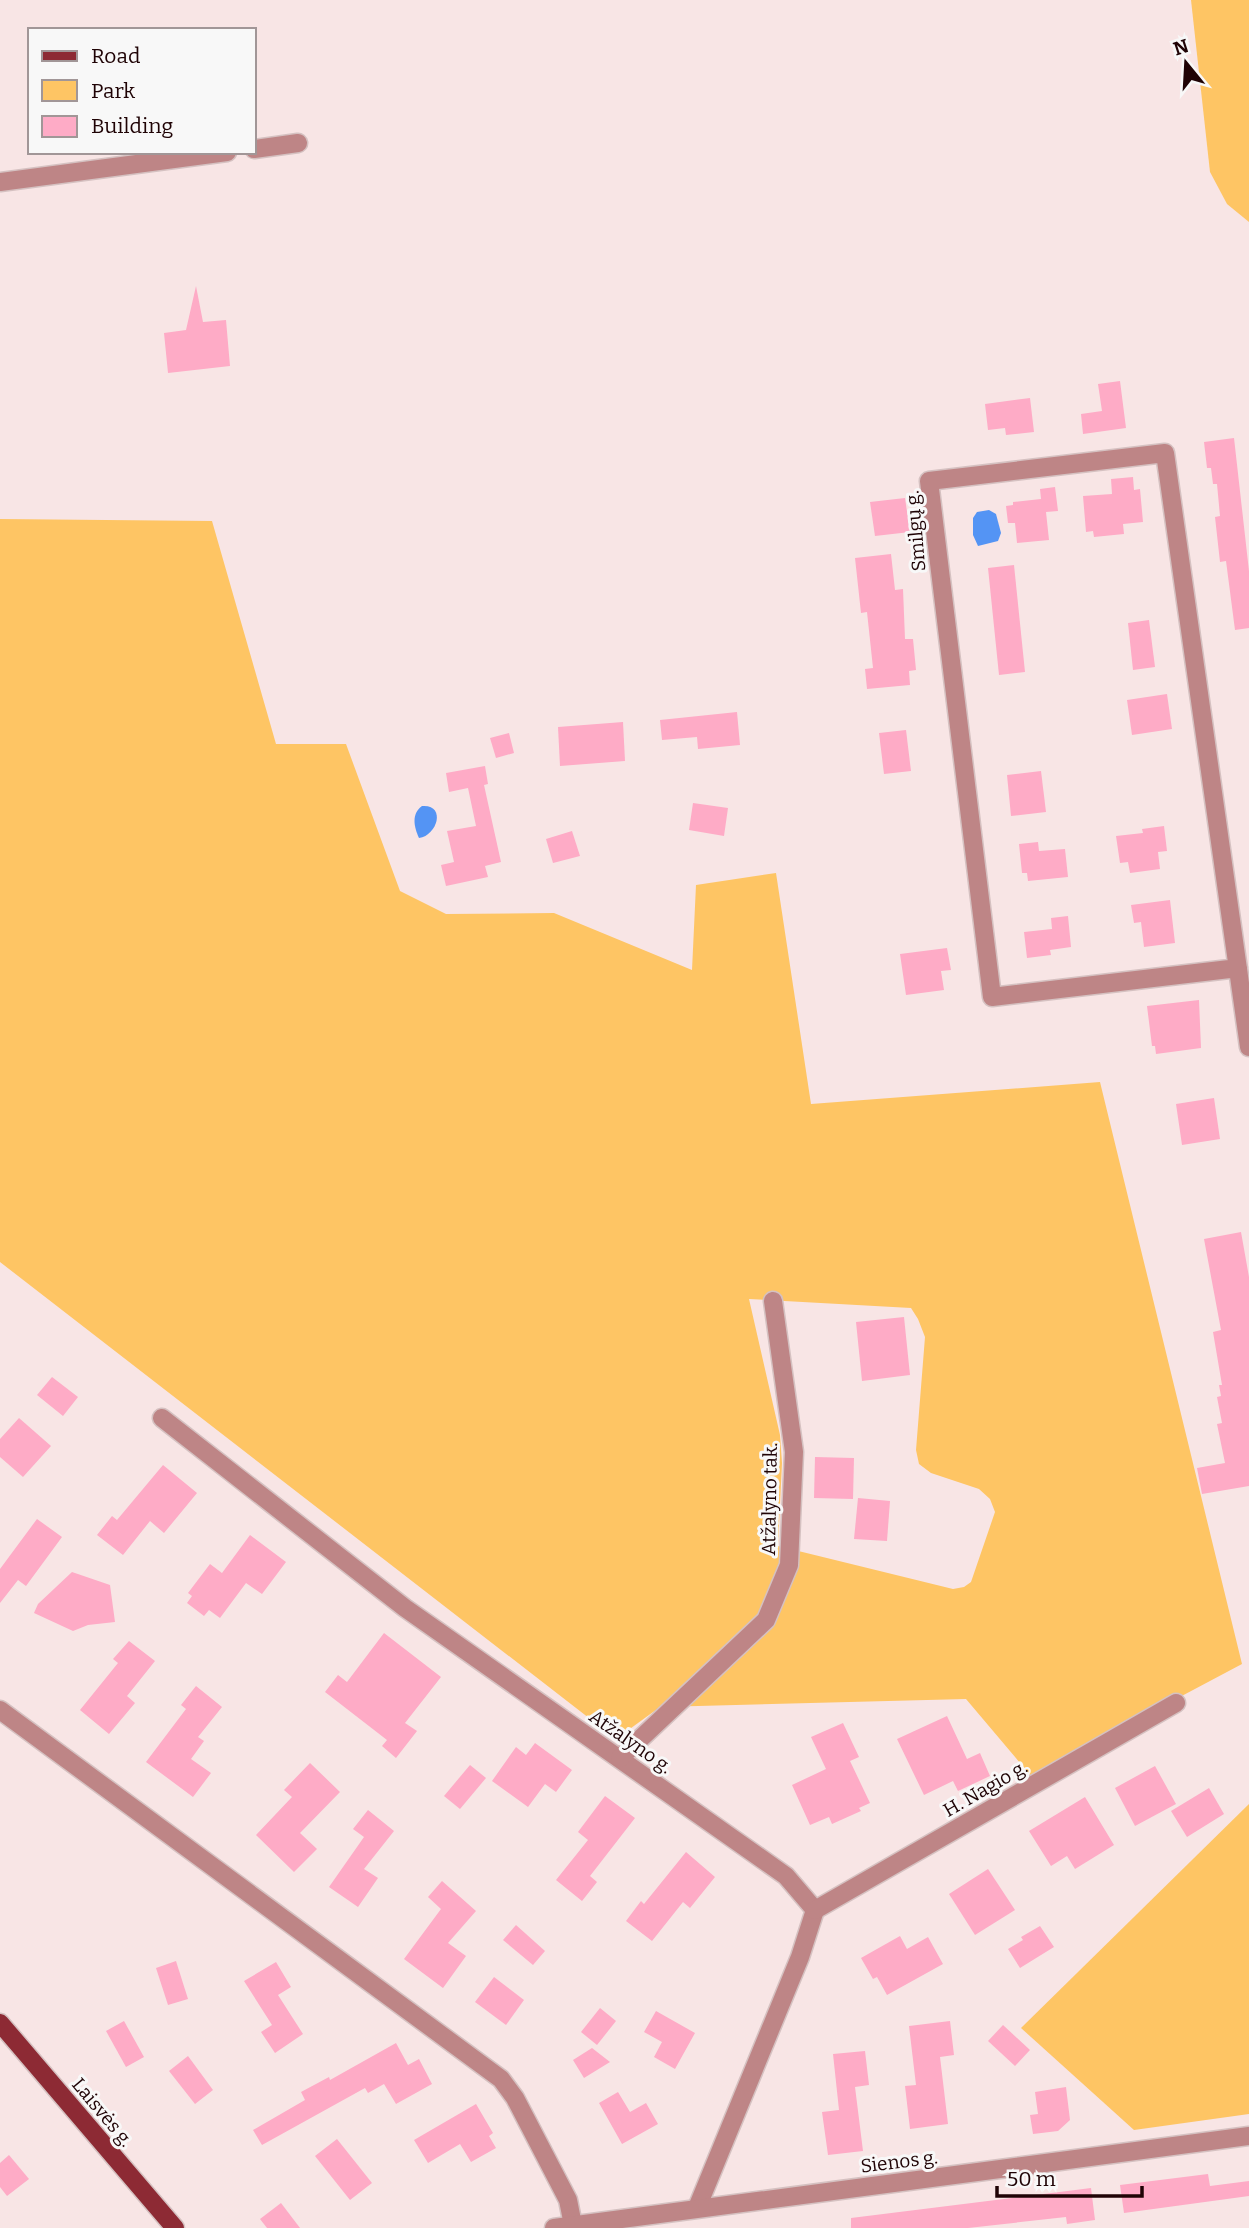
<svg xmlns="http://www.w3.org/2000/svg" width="1249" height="2228" font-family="Bitter,serif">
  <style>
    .green { fill: #fec564; fill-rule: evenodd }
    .water { fill: #5494f4 }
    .building { fill: #feabc6 }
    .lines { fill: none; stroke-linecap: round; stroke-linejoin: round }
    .minor-casing { stroke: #d5c1c1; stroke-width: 21 }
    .major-casing { stroke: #d5c1c1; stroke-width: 21 }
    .minor { stroke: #be8586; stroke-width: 18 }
    .major { stroke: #8d2a34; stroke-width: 18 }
    .labels { text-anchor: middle; stroke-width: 6; stroke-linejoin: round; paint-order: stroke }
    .street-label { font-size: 19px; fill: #1f0305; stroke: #f8f8f8 }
  </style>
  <rect width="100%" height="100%" fill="#f8e5e5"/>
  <g class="green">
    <polygon points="1191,0 1249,0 1249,222 1227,204 1210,172"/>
    <path d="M 0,519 L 212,521 L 276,744 L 346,744 L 400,891 L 446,914 L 554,913 L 692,970 L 696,885 L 776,873 L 811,1104 L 1100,1082 L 1242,1664 L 1031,1776 L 966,1699 L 660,1707 L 616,1739 L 0,1262 ZM 749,1299 L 911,1308 L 918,1319 L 925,1337 L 916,1450 L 919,1464 L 931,1473 L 979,1489 L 990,1499 L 995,1512 L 971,1582 L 964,1587 L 953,1589 L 778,1546 L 782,1463 L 780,1435 Z"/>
    <polygon points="1249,1804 1249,2114 1134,2130 1021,2028"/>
  </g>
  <g class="water">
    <polygon points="989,510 996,514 1001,533 998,541 978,546 973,535 973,518 977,512"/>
    <path d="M 422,806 C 446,804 438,835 419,838 C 414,827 411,814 422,806 Z"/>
  </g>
  <g class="building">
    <polygon points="196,286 203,322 226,320 230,366 168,373 164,333 186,330"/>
    <polygon points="1120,381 1126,428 1083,434 1081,414 1102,411 1098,384"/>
    <polygon points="1030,398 1034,432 1006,435 1005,428 988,430 985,404"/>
    <polygon points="1234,438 1249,571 1249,628 1235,630 1226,561 1220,562 1215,517 1220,516 1217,484 1213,484 1211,468 1207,468 1204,442"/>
    <polygon points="1133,477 1134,490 1140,489 1143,522 1123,524 1124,534 1094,537 1093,531 1086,532 1083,496 1112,494 1111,479"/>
    <polygon points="1055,487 1058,511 1046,512 1049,540 1017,543 1015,523 1008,523 1006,506 1013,505 1013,502 1041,499 1040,489"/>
    <polygon points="905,498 910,532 875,536 870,502"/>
    <polygon points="891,554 895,590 903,589 905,639 913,639 916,670 909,671 910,685 867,689 865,669 873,668 867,612 861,613 855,558"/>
    <polygon points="1014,565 1025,672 999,675 988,568"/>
    <polygon points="1149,620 1155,667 1133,670 1128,623"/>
    <polygon points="1167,694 1172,729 1132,735 1127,700"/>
    <polygon points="737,712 740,745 698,749 697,737 662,740 660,720"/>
    <polygon points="623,722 625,761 560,766 558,727"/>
    <polygon points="906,730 911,771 884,774 879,733"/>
    <polygon points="509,733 514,753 496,758 490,738"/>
    <polygon points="485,766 488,784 484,785 501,862 485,866 488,877 446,886 441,865 454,862 447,831 476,826 468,788 449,792 446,773"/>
    <polygon points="1041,771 1046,812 1011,816 1007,775"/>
    <polygon points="693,803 728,808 724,836 689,830"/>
    <polygon points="1164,826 1167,851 1158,852 1160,869 1130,873 1128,862 1120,863 1116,836 1143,833 1142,829"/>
    <polygon points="572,831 580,856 553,863 546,839"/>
    <polygon points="1038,842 1039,851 1065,849 1068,877 1028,881 1027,873 1022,873 1019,844"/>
    <polygon points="1170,900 1175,943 1144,947 1141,922 1134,923 1131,905"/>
    <polygon points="1068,916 1071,947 1050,950 1051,955 1027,958 1024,932 1052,929 1051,918"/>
    <polygon points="947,948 951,970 941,971 944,990 906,995 900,954"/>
    <polygon points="1199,1000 1201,1048 1156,1054 1155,1046 1152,1046 1147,1006"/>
    <polygon points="1214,1098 1220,1139 1182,1145 1176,1104"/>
    <polygon points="1241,1232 1249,1277 1249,1486 1202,1494 1197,1468 1225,1463 1217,1424 1222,1423 1217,1397 1221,1396 1219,1385 1222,1385 1213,1332 1221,1330 1204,1239"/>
    <polygon points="904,1317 910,1375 862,1381 856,1322"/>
    <polygon points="52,1377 78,1397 63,1416 37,1395"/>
    <polygon points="19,1418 51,1446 23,1477 0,1457 0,1439"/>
    <polygon points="815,1457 854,1458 853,1499 814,1498"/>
    <polygon points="163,1465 197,1493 164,1533 150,1521 123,1555 97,1535 112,1516 117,1520"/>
    <polygon points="858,1498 890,1501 887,1541 854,1539"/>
    <polygon points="37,1519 62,1537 26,1586 18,1580 0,1603 0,1569"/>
    <polygon points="250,1535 286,1562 262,1594 246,1583 220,1618 209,1610 204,1616 187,1603 192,1596 188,1593 210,1564 222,1573"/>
    <polygon points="72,1572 110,1585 115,1622 88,1625 73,1631 34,1613 38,1604"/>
    <polygon points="384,1633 441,1677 405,1723 417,1731 396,1758 382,1746 387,1740 325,1692 338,1675 347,1682"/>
    <polygon points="129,1641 155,1661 127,1696 135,1703 109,1734 80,1710 118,1663 113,1659"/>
    <polygon points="196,1686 222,1707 198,1737 204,1741 191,1759 211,1773 193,1797 146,1762 186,1709 181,1705"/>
    <polygon points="947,1716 967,1759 980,1753 990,1776 958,1791 953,1781 924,1795 897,1739"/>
    <polygon points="843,1723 859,1757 850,1761 870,1803 859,1808 861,1811 832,1824 829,1817 810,1825 792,1785 826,1769 811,1737"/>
    <polygon points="535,1743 572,1770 556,1792 545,1784 528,1807 492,1781 516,1747 526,1755"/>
    <polygon points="310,1763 340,1792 300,1833 317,1849 294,1872 256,1835 292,1797 284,1790"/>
    <polygon points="470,1765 486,1778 460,1809 444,1796"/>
    <polygon points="1155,1766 1176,1804 1135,1826 1115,1788"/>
    <polygon points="1209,1788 1224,1814 1187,1837 1171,1811"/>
    <polygon points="605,1796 635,1818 590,1876 597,1882 582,1901 556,1880 588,1840 578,1832"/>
    <polygon points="1085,1797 1114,1845 1075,1869 1067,1856 1051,1866 1029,1831"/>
    <polygon points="368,1810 394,1831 364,1869 378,1878 358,1907 329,1887 364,1837 353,1829"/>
    <polygon points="686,1852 715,1877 690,1908 683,1902 652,1941 626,1921 641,1901 644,1904"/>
    <polygon points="988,1869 1015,1910 975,1935 949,1894"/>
    <polygon points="442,1881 476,1911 448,1943 466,1956 443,1988 404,1959 441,1909 428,1897"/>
    <polygon points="516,1925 545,1951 533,1965 503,1940"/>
    <polygon points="1040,1926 1054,1947 1020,1968 1008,1949 1023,1940 1021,1937"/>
    <polygon points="900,1936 907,1949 928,1937 943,1964 887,1995 877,1977 873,1979 861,1958"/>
    <polygon points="176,1961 188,1999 168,2005 156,1968"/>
    <polygon points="276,1962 291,1987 278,1995 303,2034 275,2053 261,2032 272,2025 244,1981"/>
    <polygon points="494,1977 524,2000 506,2025 475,2002"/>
    <polygon points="600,2008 616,2021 597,2045 581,2032"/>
    <polygon points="656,2011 695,2033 675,2069 654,2057 662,2042 644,2032"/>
    <polygon points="124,2021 144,2057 126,2067 106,2031"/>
    <polygon points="950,2021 954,2055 940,2057 948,2124 910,2129 905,2086 916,2085 909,2026"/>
    <polygon points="1003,2025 1030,2050 1015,2066 988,2041"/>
    <polygon points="396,2043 408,2065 419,2059 432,2084 396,2104 384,2084 368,2093 365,2088 262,2145 253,2130 305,2100 301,2092 329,2077 330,2080"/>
    <polygon points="592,2048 610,2062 584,2078 573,2060"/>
    <polygon points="865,2051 869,2085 855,2087 863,2151 828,2155 822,2112 839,2110 833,2054"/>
    <polygon points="188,2056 213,2090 195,2104 169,2071"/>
    <polygon points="1066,2087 1070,2120 1058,2131 1033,2134 1030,2115 1038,2114 1035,2092"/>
    <polygon points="618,2092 630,2112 646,2103 658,2124 622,2144 599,2103"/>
    <polygon points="476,2104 493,2133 489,2136 496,2148 471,2162 460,2144 428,2163 414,2140"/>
    <polygon points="337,2139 372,2183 350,2200 315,2156"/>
    <polygon points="9,2155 29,2179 7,2196 0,2187 0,2163"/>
    <polygon points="1208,2174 1210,2186 1249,2181 1249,2196 1124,2213 1120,2185"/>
    <polygon points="1091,2188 1095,2220 1067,2224 1066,2217 968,2228 851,2228 851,2218"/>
    <polygon points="281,2203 300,2228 267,2228 260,2219"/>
  </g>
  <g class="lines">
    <g class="minor-casing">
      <g id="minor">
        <polyline points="254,149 298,143"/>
        <polyline points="0,182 227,152"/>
        <polyline points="1238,968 992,997 929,481 1165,453 1249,1047"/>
        <polyline points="162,1418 405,1608 786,1876 815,1910 800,1957 697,2208"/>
        <polyline points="0,1710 501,2079 515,2098 568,2200 573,2225"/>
        <polyline points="620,1758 766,1620 789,1565 794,1452 773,1301"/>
        <polyline points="815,1910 1176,1703"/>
        <polyline points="554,2228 1249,2136"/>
      </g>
    </g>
    <g class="major-casing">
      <polyline id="major" points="0,2023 175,2228"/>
    </g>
    <use href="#minor" class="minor"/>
    <use href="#major" class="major"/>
  </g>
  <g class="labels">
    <g class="street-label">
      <text transform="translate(915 531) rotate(-95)" y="7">Smilgų g.</text>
      <text transform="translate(769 1499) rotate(-89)" y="7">Atžalyno tak.</text>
      <text transform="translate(631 1741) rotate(35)" y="7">Atžalyno g.</text>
      <text transform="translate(985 1788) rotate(-30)" y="7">H. Nagio g.</text>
      <text transform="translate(103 2112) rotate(50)" y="7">Laisvės g.</text>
      <text transform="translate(899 2161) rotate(-7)" y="7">Sienos g.</text>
    </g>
  </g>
  <rect x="28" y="28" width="228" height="126" fill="#f8f8f8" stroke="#a19697" stroke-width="2"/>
  <rect x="42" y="51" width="35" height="10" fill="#8d2a34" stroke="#a19697" stroke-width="2"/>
  <text x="91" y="63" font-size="21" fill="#1f0305">Road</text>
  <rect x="42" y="80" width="35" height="21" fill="#fec564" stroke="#a19697" stroke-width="2"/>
  <text x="91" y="98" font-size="21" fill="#1f0305">Park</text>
  <rect x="42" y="116" width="35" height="21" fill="#feabc6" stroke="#a19697" stroke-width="2"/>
  <text x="91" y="133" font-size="21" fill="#1f0305">Building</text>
  <g transform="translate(1186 63) rotate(342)" stroke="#f8f8f8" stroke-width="5" paint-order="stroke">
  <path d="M0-5L12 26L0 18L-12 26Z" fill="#1f0305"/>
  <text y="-10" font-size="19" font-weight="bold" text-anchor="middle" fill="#1f0305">N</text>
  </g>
  <path d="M997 2186v10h145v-10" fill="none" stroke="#1f0305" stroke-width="3.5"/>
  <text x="1007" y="2186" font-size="21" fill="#1f0305" stroke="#f8f8f8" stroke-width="5" paint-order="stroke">50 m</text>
</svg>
